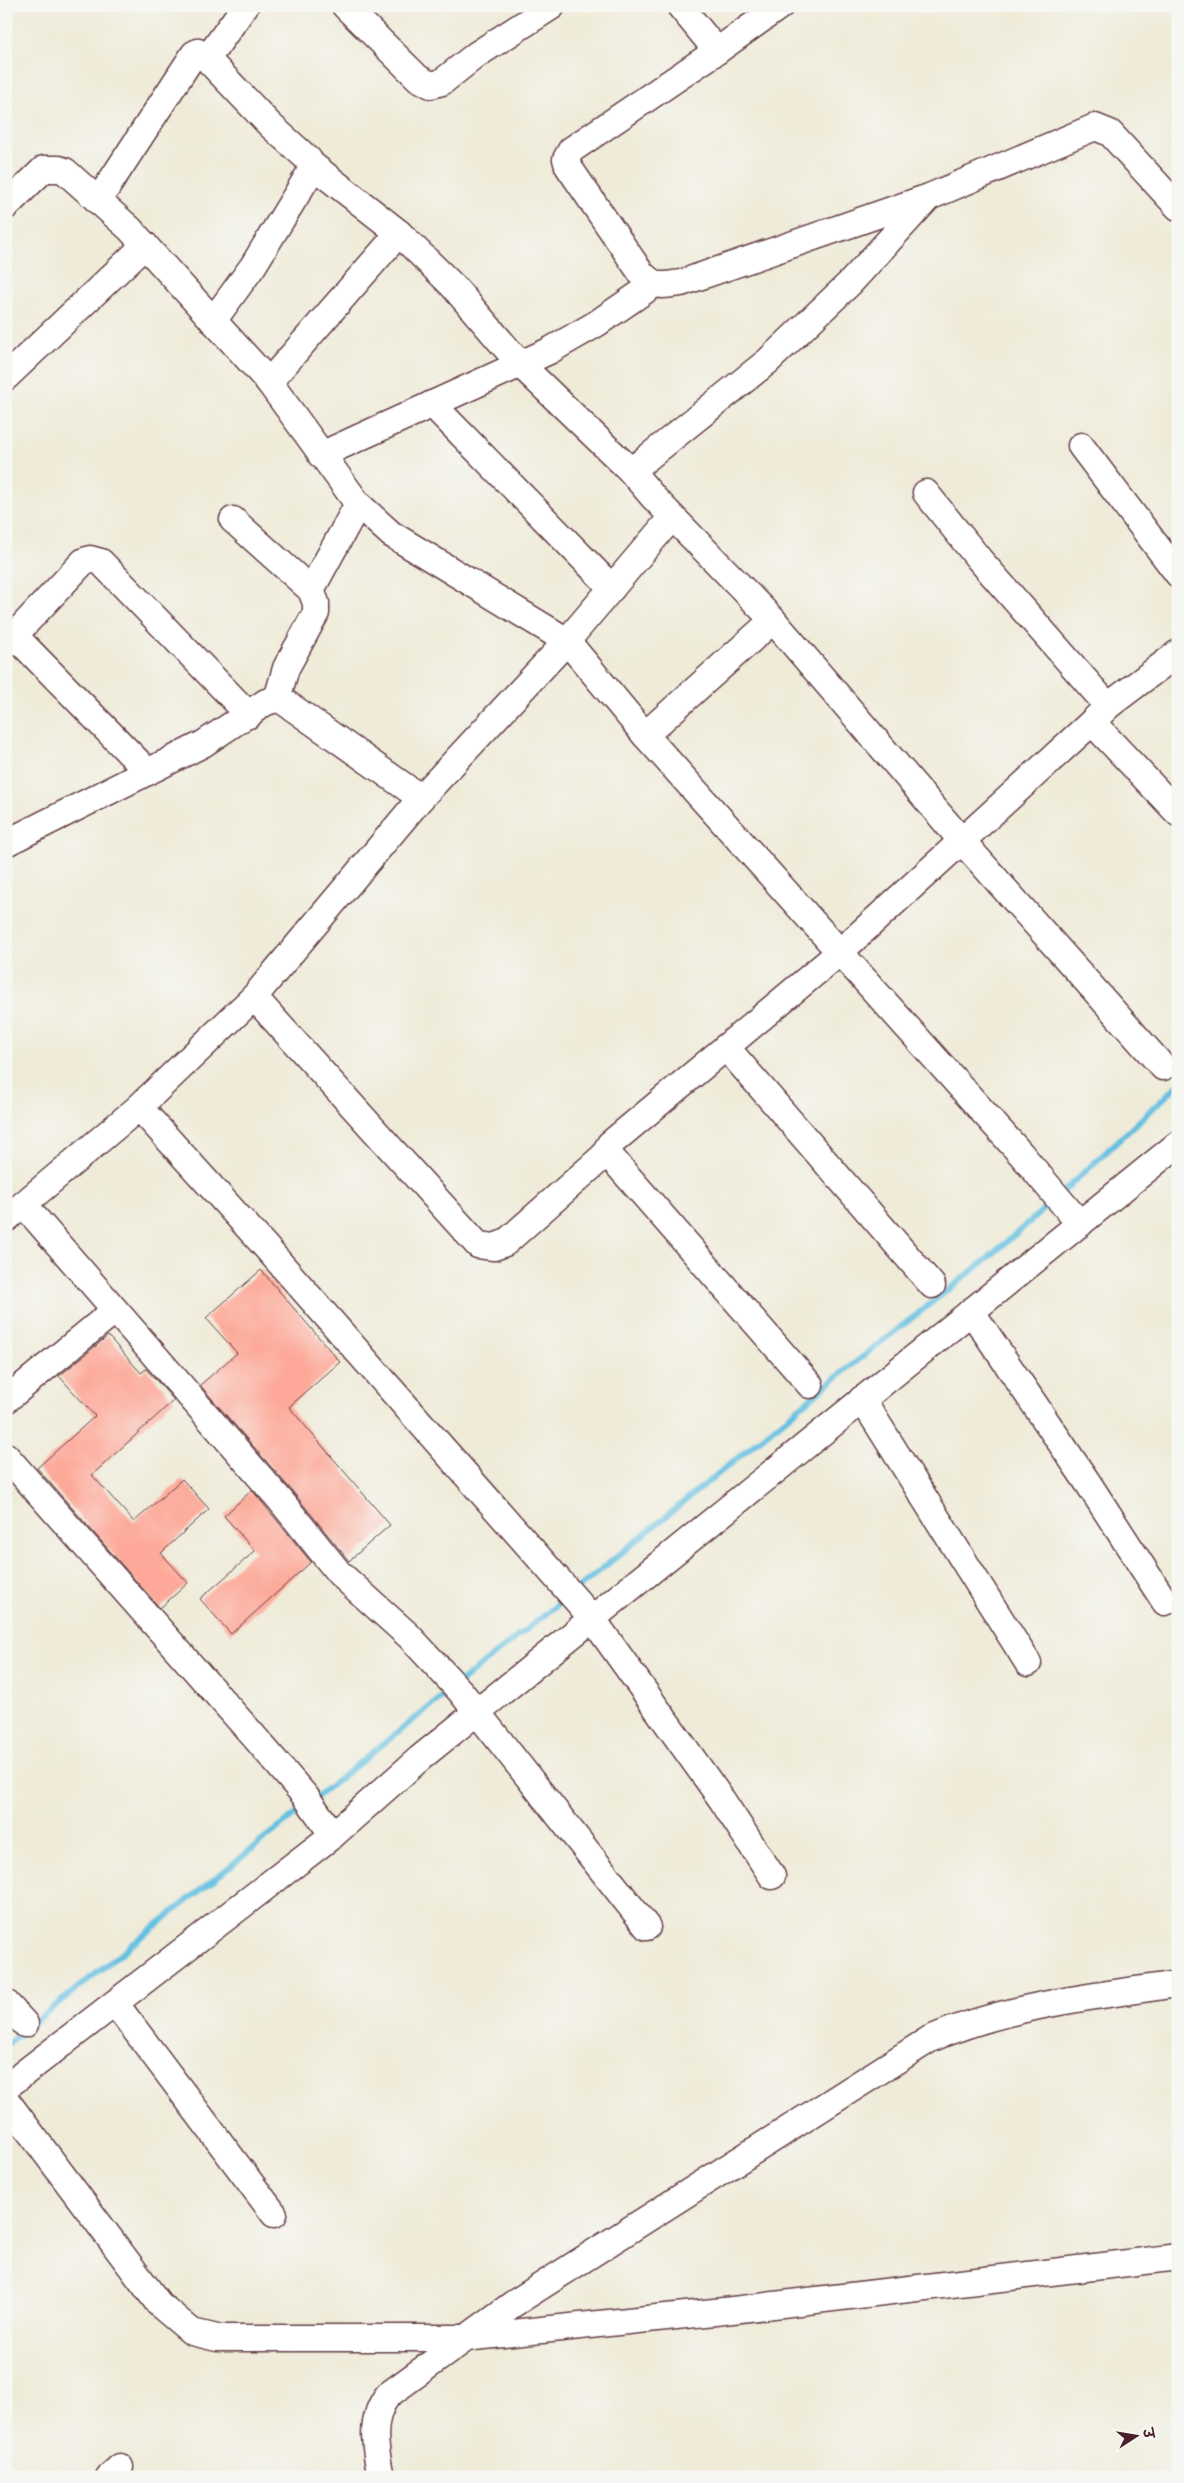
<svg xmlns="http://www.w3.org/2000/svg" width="1184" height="2483" font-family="Pangolin,'Playpen Sans Deva',sans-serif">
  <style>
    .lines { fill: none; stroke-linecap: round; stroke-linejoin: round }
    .stream { stroke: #63c0e1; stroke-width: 6 }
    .building { fill: #fda898 }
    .minor-casing { stroke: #633e45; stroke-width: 29 }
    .minor { stroke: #fff; stroke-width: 26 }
  </style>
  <rect width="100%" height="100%" fill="#f6f6f2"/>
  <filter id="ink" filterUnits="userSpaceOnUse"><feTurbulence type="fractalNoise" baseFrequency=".02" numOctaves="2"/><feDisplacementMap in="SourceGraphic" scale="10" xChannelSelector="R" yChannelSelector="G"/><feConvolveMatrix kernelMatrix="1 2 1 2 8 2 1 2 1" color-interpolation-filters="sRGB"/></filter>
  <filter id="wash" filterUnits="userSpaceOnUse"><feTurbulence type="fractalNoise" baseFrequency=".0096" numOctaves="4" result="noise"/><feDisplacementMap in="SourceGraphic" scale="20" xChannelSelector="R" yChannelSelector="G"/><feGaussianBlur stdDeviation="1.12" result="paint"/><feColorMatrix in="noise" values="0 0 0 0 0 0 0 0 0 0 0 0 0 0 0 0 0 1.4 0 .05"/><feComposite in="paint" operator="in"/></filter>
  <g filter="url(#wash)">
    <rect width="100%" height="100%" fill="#efebd8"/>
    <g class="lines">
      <g class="stream">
        <polyline points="1062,1193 1178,1085"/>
        <polyline points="576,1590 833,1380 986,1260 1052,1202"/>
        <polyline points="460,1682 566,1598"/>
        <polyline points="314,1799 451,1690"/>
        <polyline points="6,2045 306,1806"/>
      </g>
    </g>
    <g id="blocks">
      <g class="building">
        <polygon points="261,1270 340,1362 289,1407 390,1525 349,1561 293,1492 200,1385 237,1353 206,1318"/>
        <polygon points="108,1336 141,1373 146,1369 174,1400 92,1475 134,1522 182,1479 209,1509 161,1553 188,1583 160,1608 37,1468 95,1416 59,1376"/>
        <polygon points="252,1490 311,1562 231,1634 200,1599 255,1551 224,1516"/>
      </g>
    </g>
  </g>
  <g filter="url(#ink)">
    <use href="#blocks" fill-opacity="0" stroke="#633e45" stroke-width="1"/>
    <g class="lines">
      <g class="minor-casing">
        <g id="minor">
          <polyline points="345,6 418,78 431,85 442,82 476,55 552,6"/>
          <path d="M 680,6 L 717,51 L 571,150 L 566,159 L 568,166 L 641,273 C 656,288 660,286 681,283 L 929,197 L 1095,127 L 1110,133 L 1178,207"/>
          <polyline points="717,51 780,6"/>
          <polyline points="311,164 399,233 453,286 520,364 631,471 654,498 773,620"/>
          <polyline points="98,201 194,54 198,52 207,59"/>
          <polyline points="6,206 44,169 59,169 65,171 130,229 269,382 358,504 391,534 567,641 672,517"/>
          <polyline points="213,321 253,266 308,176 311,168 309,160 270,125 207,59 245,6"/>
          <polyline points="6,377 145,245"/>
          <polyline points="269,382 399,233"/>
          <polyline points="432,404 612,588"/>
          <polyline points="1081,446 1178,574"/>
          <polyline points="321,455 549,351 596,324 653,285"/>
          <polyline points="631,471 768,361 851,282 926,200"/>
          <polyline points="926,493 979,559 1108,706"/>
          <polyline points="233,520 311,590 316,603 316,613 286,668 277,699"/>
          <polyline points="311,590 358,504"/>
          <polyline points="14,635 148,772"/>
          <polyline points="6,644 84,561 90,559 101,562 249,715"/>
          <polyline points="1092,722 1178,813"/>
          <polyline points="645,735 773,620 962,841 1163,1067"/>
          <polyline points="6,843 203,744 266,702 277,699 283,701 421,798"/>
          <polyline points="254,997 478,1245 494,1247 505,1243 608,1152"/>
          <polyline points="726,1047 932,1285"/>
          <polyline points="139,1107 264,1245 592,1618 722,1800 772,1876"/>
          <polyline points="24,1205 281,1501 339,1573 409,1636 461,1692 647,1927"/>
          <polyline points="6,1219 139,1107 254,997 421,798 567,641 645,735 1021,1154 1080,1224"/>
          <polyline points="971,1311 1088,1483 1165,1602"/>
          <polyline points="810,1385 610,1156 607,1149 610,1144 840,952 1092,722 1108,706 1178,653"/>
          <polyline points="862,1399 1028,1663"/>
          <polyline points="6,1400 114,1311"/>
          <polyline points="6,1456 258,1741 306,1797 333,1835"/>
          <polyline points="6,2003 25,2024"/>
          <polyline points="115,2003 274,2214"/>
          <polyline points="6,2087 333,1835 419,1759 1178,1144"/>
          <polyline points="6,2100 159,2304 192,2332 217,2338 465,2338 724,2311 1178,2257"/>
          <polyline points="109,2477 120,2467"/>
          <path d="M 381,2477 C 375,2448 369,2419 388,2395 L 513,2304 L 930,2039 C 1009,2005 1094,1996 1178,1984"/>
        </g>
      </g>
      <use href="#minor" class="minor"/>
    </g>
  </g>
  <rect width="1184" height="2483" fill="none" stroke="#f6f6f2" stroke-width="25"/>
  <g transform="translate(1136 2436) rotate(78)" stroke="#f6f6f2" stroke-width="4" paint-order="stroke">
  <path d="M0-4L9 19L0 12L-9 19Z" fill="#4a1f2b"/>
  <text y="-8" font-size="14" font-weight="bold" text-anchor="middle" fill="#4a1f2b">उ</text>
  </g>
</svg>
